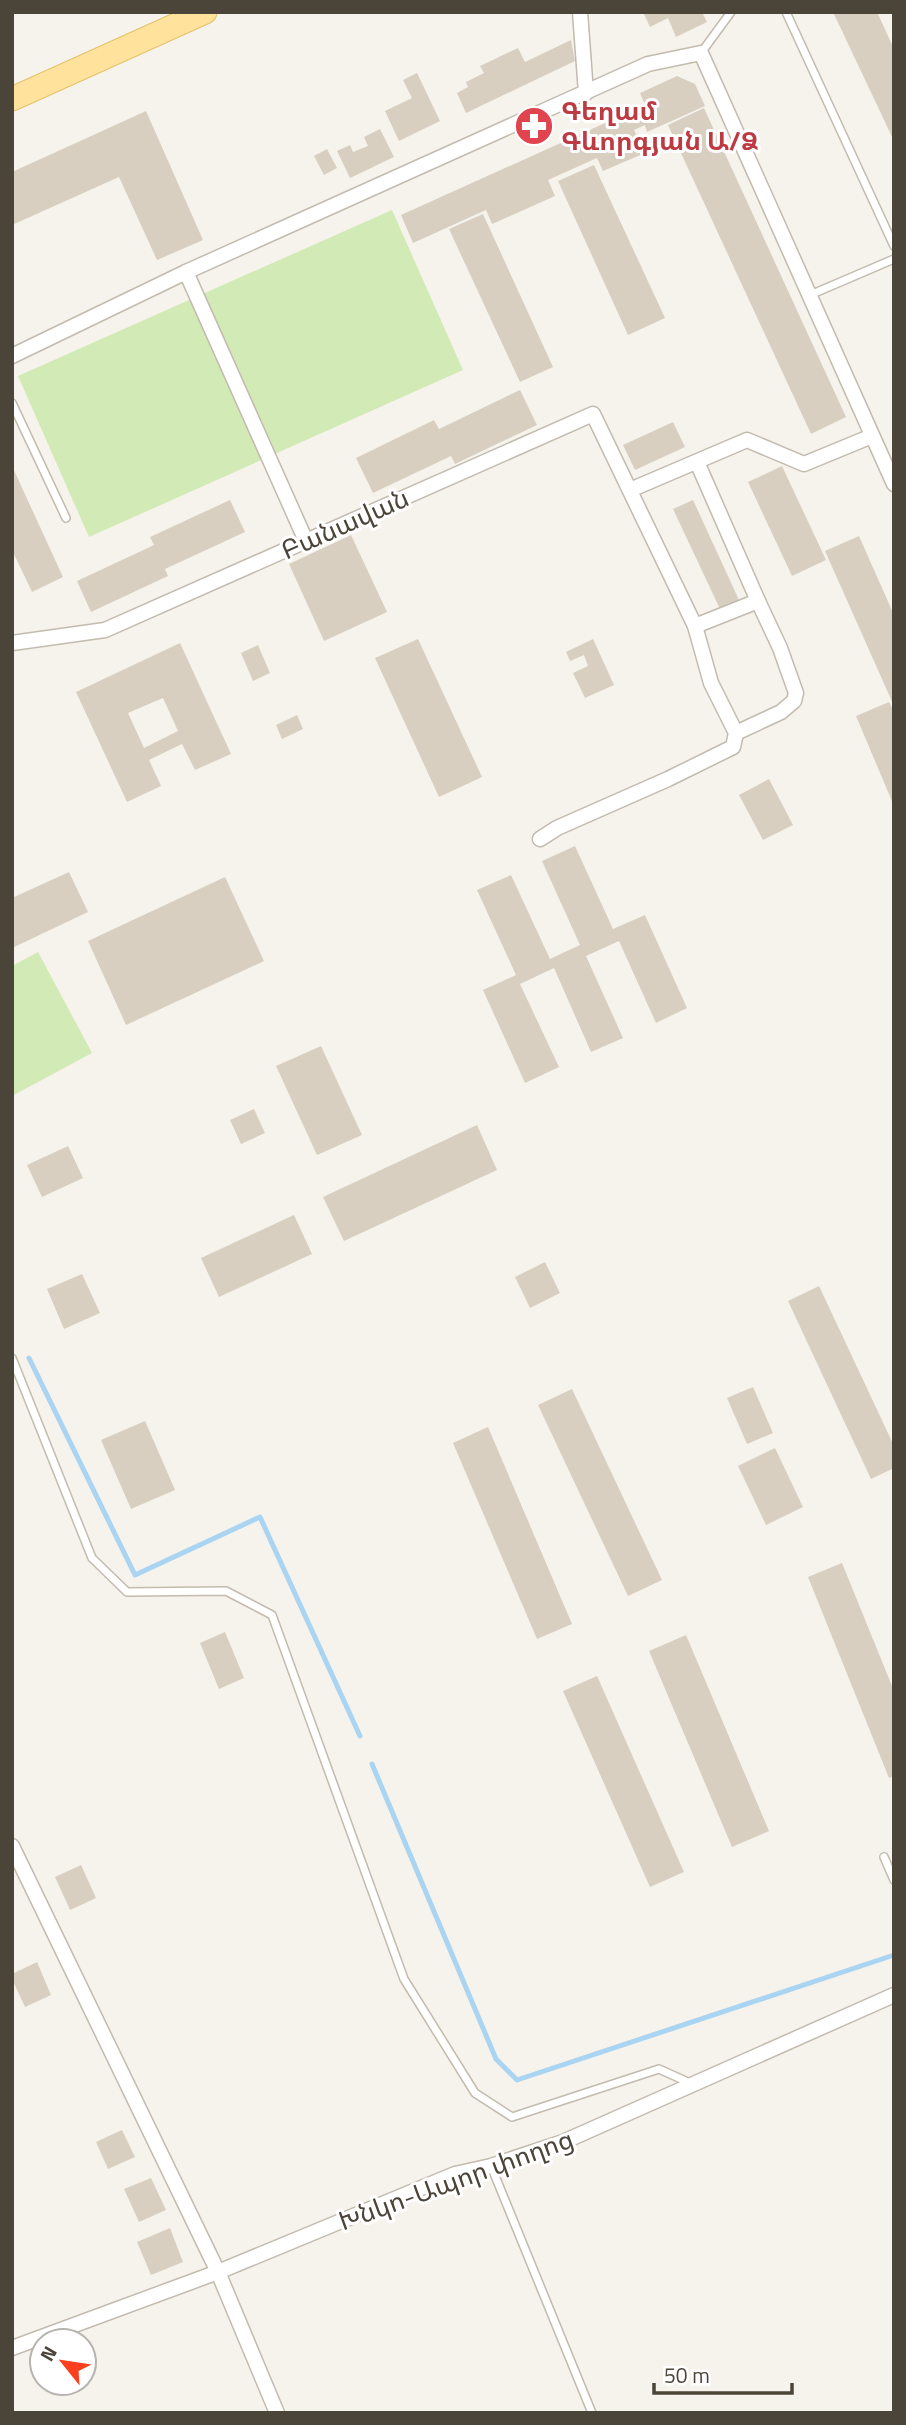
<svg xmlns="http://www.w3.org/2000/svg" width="906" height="2425" font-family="'Titillium Web','Noto Sans Armenian',sans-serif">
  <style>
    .green { fill: #d2eab5 }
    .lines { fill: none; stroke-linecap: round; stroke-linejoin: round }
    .stream { stroke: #a9d4f2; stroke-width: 5 }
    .building { fill: #d8cfc1; fill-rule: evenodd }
    .lane-casing { stroke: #c2bbae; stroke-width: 10 }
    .street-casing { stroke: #c2bbae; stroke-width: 17 }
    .primary-casing { stroke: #e6c16a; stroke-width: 25 }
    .lane { stroke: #fff; stroke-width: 7 }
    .street { stroke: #fff; stroke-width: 14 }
    .primary { stroke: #ffe39c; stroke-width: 23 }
    .labels { text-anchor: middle; stroke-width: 6; stroke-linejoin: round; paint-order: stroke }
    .health-label { font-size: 26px; font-weight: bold; fill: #be3a42; stroke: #fff; text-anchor: start }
    .street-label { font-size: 26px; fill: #4b4439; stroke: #fff }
  </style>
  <rect width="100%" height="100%" fill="#f6f3ec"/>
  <g class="green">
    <polygon points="392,210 463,370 89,537 18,376"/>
    <polygon points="38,952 92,1053 12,1096 12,966"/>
  </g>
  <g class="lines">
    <g class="stream">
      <polyline points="29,1358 135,1575 260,1517 360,1736"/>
      <polyline points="372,1764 496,2059 517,2080 894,1955"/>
    </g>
  </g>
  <g class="building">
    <polygon points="643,12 702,12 707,22 676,37 668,18 650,27"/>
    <polygon points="833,12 877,12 894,49 894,141"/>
    <polygon points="571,40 575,61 466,113 457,93 468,87 466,82 484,73 480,66 518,48 525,62"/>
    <polygon points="417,73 440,121 399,141 385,111 412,98 403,80"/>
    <polygon points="677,76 695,84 705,106 647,132 645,125 634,130 645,153 603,171 597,158 548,180 555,196 492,224 486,210 413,243 401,215 645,105 640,93"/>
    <polygon points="704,108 846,417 811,434 668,125"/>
    <polygon points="146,111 203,240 157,260 119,177 12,225 12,172"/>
    <polygon points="380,129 394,157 350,178 337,151 350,145 353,152 368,146 364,137"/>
    <polygon points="327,149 337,168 324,175 314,156"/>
    <polygon points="594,165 665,318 628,335 558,181"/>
    <polygon points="483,214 553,367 520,382 449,229"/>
    <polygon points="520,390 537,425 455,464 451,456 373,493 356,458 434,420 439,429"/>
    <polygon points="673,422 685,447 635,470 623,445"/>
    <polygon points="12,466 63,577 32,592 12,550"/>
    <polygon points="782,466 826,560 792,576 748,482"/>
    <polygon points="230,500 245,532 165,569 168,576 91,612 77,581 154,545 150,537"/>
    <polygon points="693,500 739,600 720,609 673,509"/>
    <polygon points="351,535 387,612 324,641 289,564"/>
    <polygon points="859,536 894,615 894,706 825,551"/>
    <polygon points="418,639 482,777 439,797 375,658"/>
    <polygon points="593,639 614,685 585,698 573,673 588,666 584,655 570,661 566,652"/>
    <path d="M 180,643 L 231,754 L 195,770 L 182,744 L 149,760 L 161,786 L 127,802 L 76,692 ZM 163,698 L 178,731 L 144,748 L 128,713 Z"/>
    <polygon points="258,645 270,673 253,681 241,653"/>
    <polygon points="889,702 894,712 894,806 856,716"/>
    <polygon points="297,715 303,729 282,739 276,725"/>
    <polygon points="769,779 793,825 763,840 739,795"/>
    <polygon points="575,846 613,929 645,915 687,1008 656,1023 619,941 586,956 623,1038 591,1052 554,968 520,984 559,1067 525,1083 483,990 516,975 477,890 511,875 550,959 580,945 542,861"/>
    <polygon points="69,872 88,912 12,948 12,898"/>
    <polygon points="225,877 264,961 126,1025 88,941"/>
    <polygon points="321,1046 362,1135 317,1155 276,1066"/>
    <polygon points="254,1109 265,1133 241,1144 230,1120"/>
    <polygon points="477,1125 497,1170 344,1241 323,1197"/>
    <polygon points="68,1146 83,1178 42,1197 27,1165"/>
    <polygon points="294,1215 312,1254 219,1297 201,1258"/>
    <polygon points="545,1262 560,1293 530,1308 515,1277"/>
    <polygon points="82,1274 100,1313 64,1329 47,1289"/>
    <polygon points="819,1286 894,1446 894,1468 871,1479 788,1301"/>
    <polygon points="753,1387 773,1433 747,1444 727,1398"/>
    <polygon points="572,1389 662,1580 628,1596 538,1405"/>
    <polygon points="145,1421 175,1490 131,1509 101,1440"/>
    <polygon points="488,1427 572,1624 537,1639 453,1443"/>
    <polygon points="775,1448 803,1507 766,1525 738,1466"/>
    <polygon points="842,1563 894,1691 894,1776 889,1778 808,1577"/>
    <polygon points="225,1632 244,1678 219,1689 200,1643"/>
    <polygon points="686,1635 769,1831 732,1847 649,1651"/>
    <polygon points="597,1676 684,1872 650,1887 563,1691"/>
    <polygon points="81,1865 96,1898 70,1910 55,1877"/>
    <polygon points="37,1962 51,1995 25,2007 12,1979 12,1974"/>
    <polygon points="122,2130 135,2157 108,2169 96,2142"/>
    <polygon points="151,2178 166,2210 139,2222 124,2189"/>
    <polygon points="170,2228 183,2262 151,2275 137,2242"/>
  </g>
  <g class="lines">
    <g class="lane-casing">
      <g id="lane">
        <polyline points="786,12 894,246"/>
        <polyline points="701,53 731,12"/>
        <polyline points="810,295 894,259"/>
        <polyline points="12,403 66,518"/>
        <polyline points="12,1358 92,1558 127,1592 226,1591 272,1615 404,1979 475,2093 512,2117 659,2069 690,2083"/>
        <polyline points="884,1857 894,1880"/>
        <polyline points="491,2166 592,2413"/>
      </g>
    </g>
    <g class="street-casing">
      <g id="street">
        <polyline points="580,12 586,93"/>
        <polyline points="186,272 306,541"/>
        <polyline points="12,356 186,272 648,64 701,53 894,484"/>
        <polyline points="630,490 747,440 804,464 872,436"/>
        <polyline points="12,643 105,630 593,414 695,626 758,601 697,462"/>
        <polyline points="736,733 781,712 794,701 796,693 780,648 758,601"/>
        <polyline points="540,839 557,828 668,779 733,747 736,733 711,683 695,626"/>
        <polyline points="12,1846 218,2272 277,2413"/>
        <polyline points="12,2348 218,2272 455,2174 491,2166 563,2142 894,1995"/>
      </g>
    </g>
    <g class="primary-casing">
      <polyline id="primary" points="12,99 205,12"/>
    </g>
    <use href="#lane" class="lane"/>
    <use href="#street" class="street"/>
    <use href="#primary" class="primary"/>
  </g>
  <defs>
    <g id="pharmacy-disc" transform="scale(2.0125)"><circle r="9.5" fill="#e0444e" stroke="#fff"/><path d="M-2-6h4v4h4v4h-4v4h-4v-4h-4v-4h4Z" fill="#fff"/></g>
  </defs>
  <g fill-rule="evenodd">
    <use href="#pharmacy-disc" x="534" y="126"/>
  </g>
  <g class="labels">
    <g class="health-label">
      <text x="561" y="120">Գեղամ<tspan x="561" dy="30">Գևորգյան Ա/Ձ</tspan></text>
    </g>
    <g class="street-label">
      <text transform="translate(345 524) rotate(-24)" y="9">Բանավան</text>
      <text transform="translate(456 2180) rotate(-20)" y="9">Խնկո-Ապոր փողոց</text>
    </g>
  </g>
  <rect width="906" height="2425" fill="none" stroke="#4b4439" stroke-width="28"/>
  <g transform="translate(63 2362) rotate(300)"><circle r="33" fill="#ffffff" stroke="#b7b4b0" stroke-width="2"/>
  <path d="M0-5L12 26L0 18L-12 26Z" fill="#fc3f1d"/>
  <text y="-10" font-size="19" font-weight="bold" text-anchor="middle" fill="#4b4439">N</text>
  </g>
  <path d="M654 2383v10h138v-10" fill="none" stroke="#4b4439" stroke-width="3.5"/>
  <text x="664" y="2383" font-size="21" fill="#4b4439" stroke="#ffffff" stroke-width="5" paint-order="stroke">50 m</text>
</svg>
